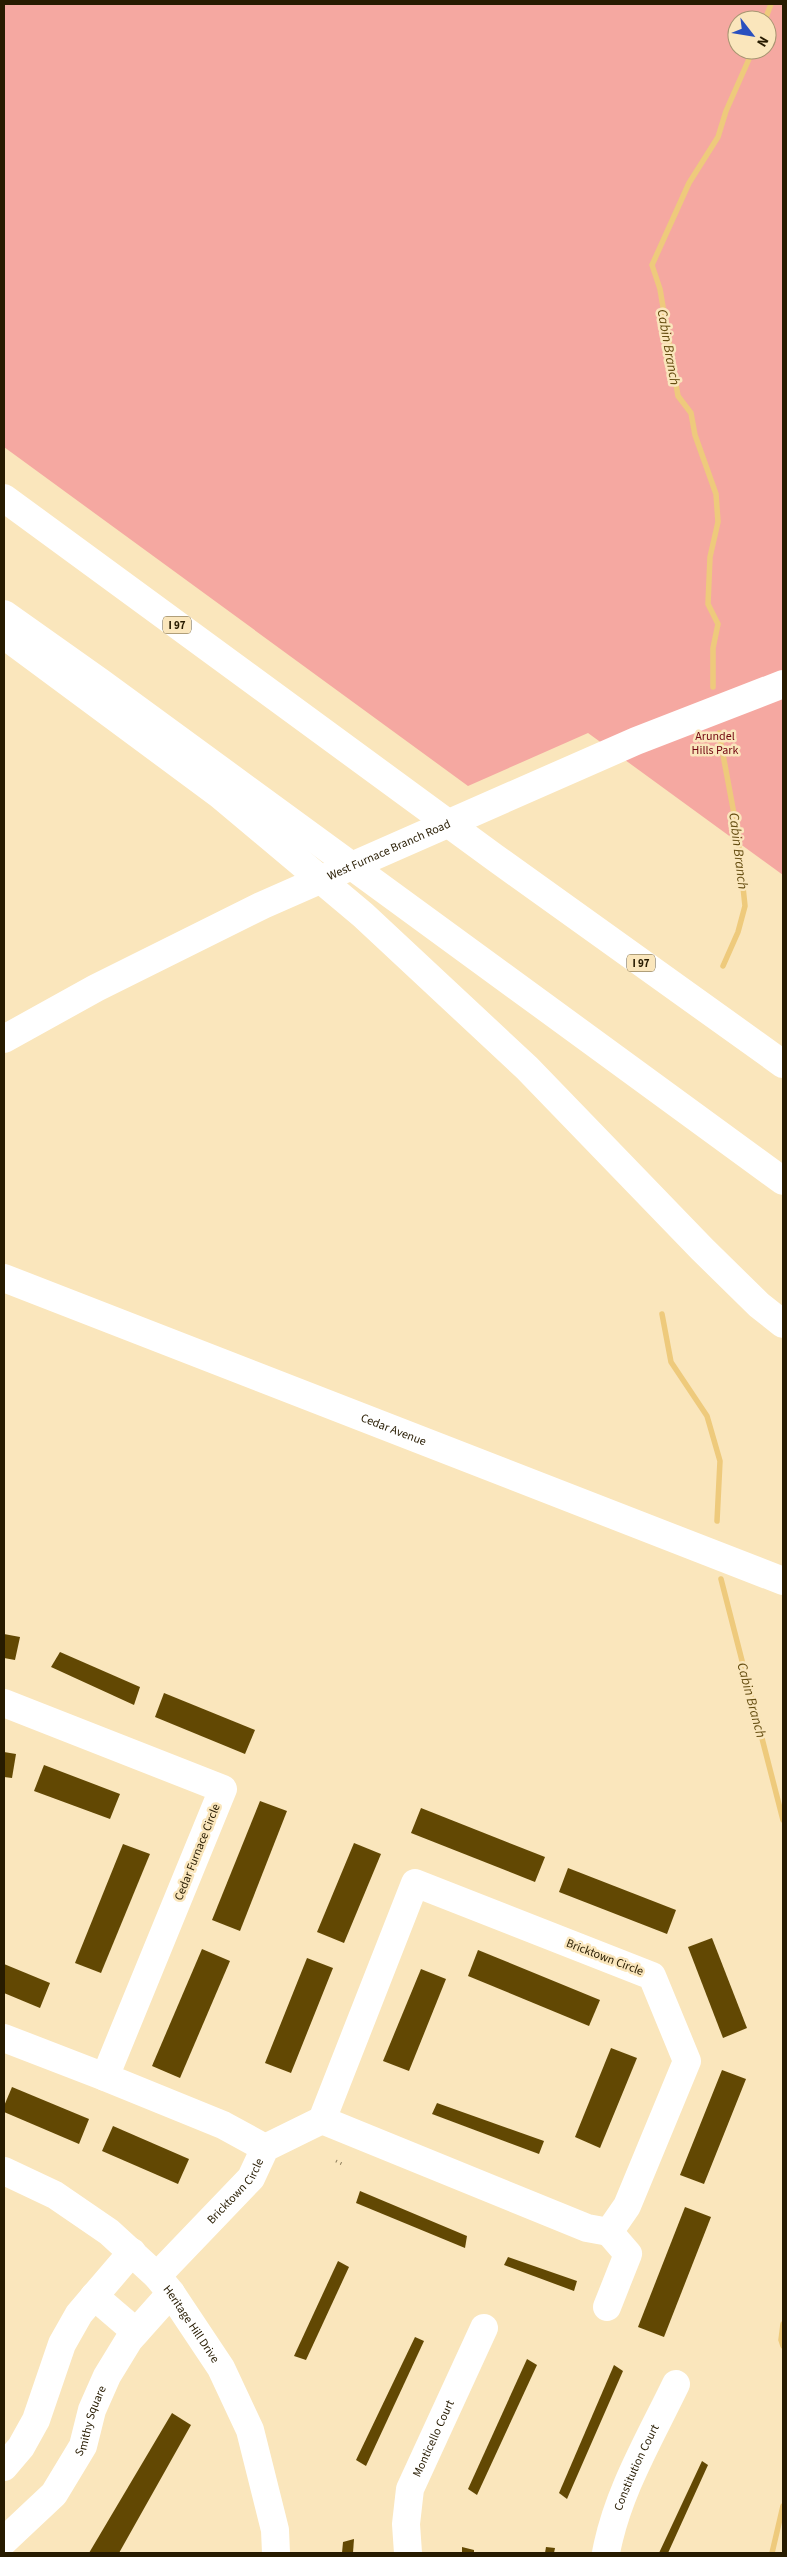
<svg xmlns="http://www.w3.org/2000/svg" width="787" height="2557" font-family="'Source Sans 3',sans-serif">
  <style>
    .green { fill: #f5a8a1; fill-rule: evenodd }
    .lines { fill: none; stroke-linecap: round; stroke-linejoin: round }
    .stream { stroke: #eeca7c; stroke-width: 5.5 }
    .building { fill: #624803 }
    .path { stroke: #8a7a58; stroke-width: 3; stroke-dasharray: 1 4; stroke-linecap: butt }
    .minor { stroke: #fff; stroke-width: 28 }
    .major { stroke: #fff; stroke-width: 28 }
    .highway { stroke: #fff; stroke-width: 28 }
    .labels { text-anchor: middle; stroke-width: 5; stroke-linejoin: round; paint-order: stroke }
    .shield { fill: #fae6bc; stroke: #665838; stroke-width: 1 }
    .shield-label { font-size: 11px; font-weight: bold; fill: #271b00 }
    .park-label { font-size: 12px; fill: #710710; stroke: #fae6bc }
    .street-label { font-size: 12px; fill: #271b00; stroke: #fae6bc }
    .water-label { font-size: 14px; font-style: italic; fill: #654d10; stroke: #fae6bc }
  </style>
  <rect width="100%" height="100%" fill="#fae6bc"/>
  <path class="green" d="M 4,4 L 783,4 L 783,875 L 588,733 L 468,786 L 4,447 ZM 737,20 L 767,20 L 767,50 L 737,50 Z"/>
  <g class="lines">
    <g class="stream">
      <polyline points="765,20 771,4"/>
      <polyline points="713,687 713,648 718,624 708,604 710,557 718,522 716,494 695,435 691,413 678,396 660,289 652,265 689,183 718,137 726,111 753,50"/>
      <polyline points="719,733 737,830 745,906 738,932 723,966"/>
      <polyline points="662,1314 671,1362 707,1416 720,1461 717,1521"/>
      <polyline points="721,1579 783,1820"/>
      <polyline points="783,2324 781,2340 783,2346"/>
      <polyline points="772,2553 783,2506"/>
    </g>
  </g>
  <g class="building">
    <polygon points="4,1634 20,1637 15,1660 4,1658"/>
    <polygon points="60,1652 140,1687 134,1705 51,1667"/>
    <polygon points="164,1693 255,1730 245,1754 155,1717"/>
    <polygon points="4,1752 16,1754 12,1778 4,1777"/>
    <polygon points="44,1765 120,1794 110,1819 34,1791"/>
    <polygon points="260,1801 287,1811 240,1931 212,1920"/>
    <polygon points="421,1808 545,1857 535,1882 411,1833"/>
    <polygon points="354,1843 381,1854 344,1943 317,1932"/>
    <polygon points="123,1844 150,1854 101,1973 75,1963"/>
    <polygon points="568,1868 676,1910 667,1934 559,1892"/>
    <polygon points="712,1938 747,2028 723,2038 688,1947"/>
    <polygon points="202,1949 230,1961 180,2078 152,2066"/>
    <polygon points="478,1950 600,2000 589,2026 468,1976"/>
    <polygon points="307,1958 333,1968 291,2073 265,2063"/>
    <polygon points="4,1964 50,1983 40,2008 4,1993"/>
    <polygon points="421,1969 446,1979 409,2071 383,2061"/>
    <polygon points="611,2048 637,2058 600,2148 575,2137"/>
    <polygon points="722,2070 746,2079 704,2184 680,2175"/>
    <polygon points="12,2087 89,2119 79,2144 4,2112 4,2106"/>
    <polygon points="437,2103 544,2141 539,2154 432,2114"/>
    <polygon points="113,2126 189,2159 178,2184 102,2151"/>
    <polygon points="360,2191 467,2236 465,2248 356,2203"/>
    <polygon points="685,2207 711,2217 664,2337 638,2327"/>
    <polygon points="508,2257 577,2281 574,2291 504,2265"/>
    <polygon points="338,2261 349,2267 306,2360 294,2356"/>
    <polygon points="415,2337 424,2341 366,2466 356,2460"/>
    <polygon points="527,2359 537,2365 477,2495 468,2489"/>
    <polygon points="614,2365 623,2371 567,2499 559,2493"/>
    <polygon points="172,2413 191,2425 119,2553 89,2553"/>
    <polygon points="702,2461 708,2465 668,2553 659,2553"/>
    <polygon points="354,2539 353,2553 342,2553 343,2542"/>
    <polygon points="462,2547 474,2550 474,2553 462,2553"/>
    <polygon points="546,2547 555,2548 554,2553 545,2553"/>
  </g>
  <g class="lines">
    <polyline class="path" points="336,2161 342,2164"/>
    <g class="minor">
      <path id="s1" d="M 4,1278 L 783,1581"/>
      <polyline points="4,1703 223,1789 105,2077 223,2125 265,2148"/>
      <polyline points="4,2038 105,2077"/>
      <path id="s2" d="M 4,2171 L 55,2195 L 109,2232 L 157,2276 L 171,2293 L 221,2368 L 250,2430 L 275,2530 L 276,2553"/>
      <path id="s3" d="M 157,2276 L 251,2178 L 265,2148 L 322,2120 L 587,2228 L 609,2232 L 627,2206 L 687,2061 L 652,1976 L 415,1883 L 322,2120"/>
      <polyline points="94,2296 136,2332"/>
      <polyline points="607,2307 628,2254 609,2232"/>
      <polyline points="4,2467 21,2447 36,2420 62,2344 79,2314 132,2252"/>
      <path id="s4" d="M 4,2541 L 54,2494 L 83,2446 L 92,2410 L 107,2376 L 129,2340 L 171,2293"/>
      <path id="s5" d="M 408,2553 L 406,2524 L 410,2489 L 484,2328"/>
      <path id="s6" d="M 606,2553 C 617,2493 650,2438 676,2384"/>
    </g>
    <path class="major" id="s7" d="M 4,1039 L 96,988 L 263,905 L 636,741 L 783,684"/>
    <g class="highway">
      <polyline points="4,498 494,857 783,1064"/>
      <polyline points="4,614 100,682 783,1181"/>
      <polyline points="4,635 220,795 363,915 527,1068 702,1249 759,1305 783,1324"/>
    </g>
  </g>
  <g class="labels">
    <g class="shield">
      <rect x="163" y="616.5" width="28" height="17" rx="4"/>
      <rect x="627" y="954.5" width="28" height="17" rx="4"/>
    </g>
    <g class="shield-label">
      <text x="177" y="629">I 97</text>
      <text x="641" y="967">I 97</text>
    </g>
    <g class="park-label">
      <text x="715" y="740">Arundel<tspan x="715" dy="14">Hills Park</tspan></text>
    </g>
    <g class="street-label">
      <text dy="4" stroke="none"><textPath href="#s7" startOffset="429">West Furnace Branch Road</textPath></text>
      <text dy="4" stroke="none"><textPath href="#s1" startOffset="418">Cedar Avenue</textPath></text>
      <text transform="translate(197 1852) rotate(-68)" y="4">Cedar Furnace Circle</text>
      <text transform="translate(605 1957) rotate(21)" y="4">Bricktown Circle</text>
      <text dy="4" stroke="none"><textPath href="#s3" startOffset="116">Bricktown Circle</textPath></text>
      <text dy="4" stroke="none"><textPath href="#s2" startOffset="246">Heritage Hill Drive</textPath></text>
      <text dy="4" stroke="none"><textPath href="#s4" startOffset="151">Smithy Square</textPath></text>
      <text dy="4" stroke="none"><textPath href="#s5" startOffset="120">Monticello Court</textPath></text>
      <text dy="4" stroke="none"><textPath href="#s6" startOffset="91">Constitution Court</textPath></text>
    </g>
    <g class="water-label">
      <text transform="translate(669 347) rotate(80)" y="5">Cabin Branch</text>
      <text transform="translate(739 851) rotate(83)" y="5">Cabin Branch</text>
      <text transform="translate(752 1700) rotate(75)" y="5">Cabin Branch</text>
    </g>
  </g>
  <rect width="787" height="2557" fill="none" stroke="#271b00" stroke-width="10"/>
  <g transform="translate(752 35) rotate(121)"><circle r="24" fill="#fae6bc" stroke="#a69571"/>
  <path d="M0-4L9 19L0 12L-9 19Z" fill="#2950bf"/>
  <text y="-8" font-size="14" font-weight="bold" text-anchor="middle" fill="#271b00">N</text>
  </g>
</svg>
